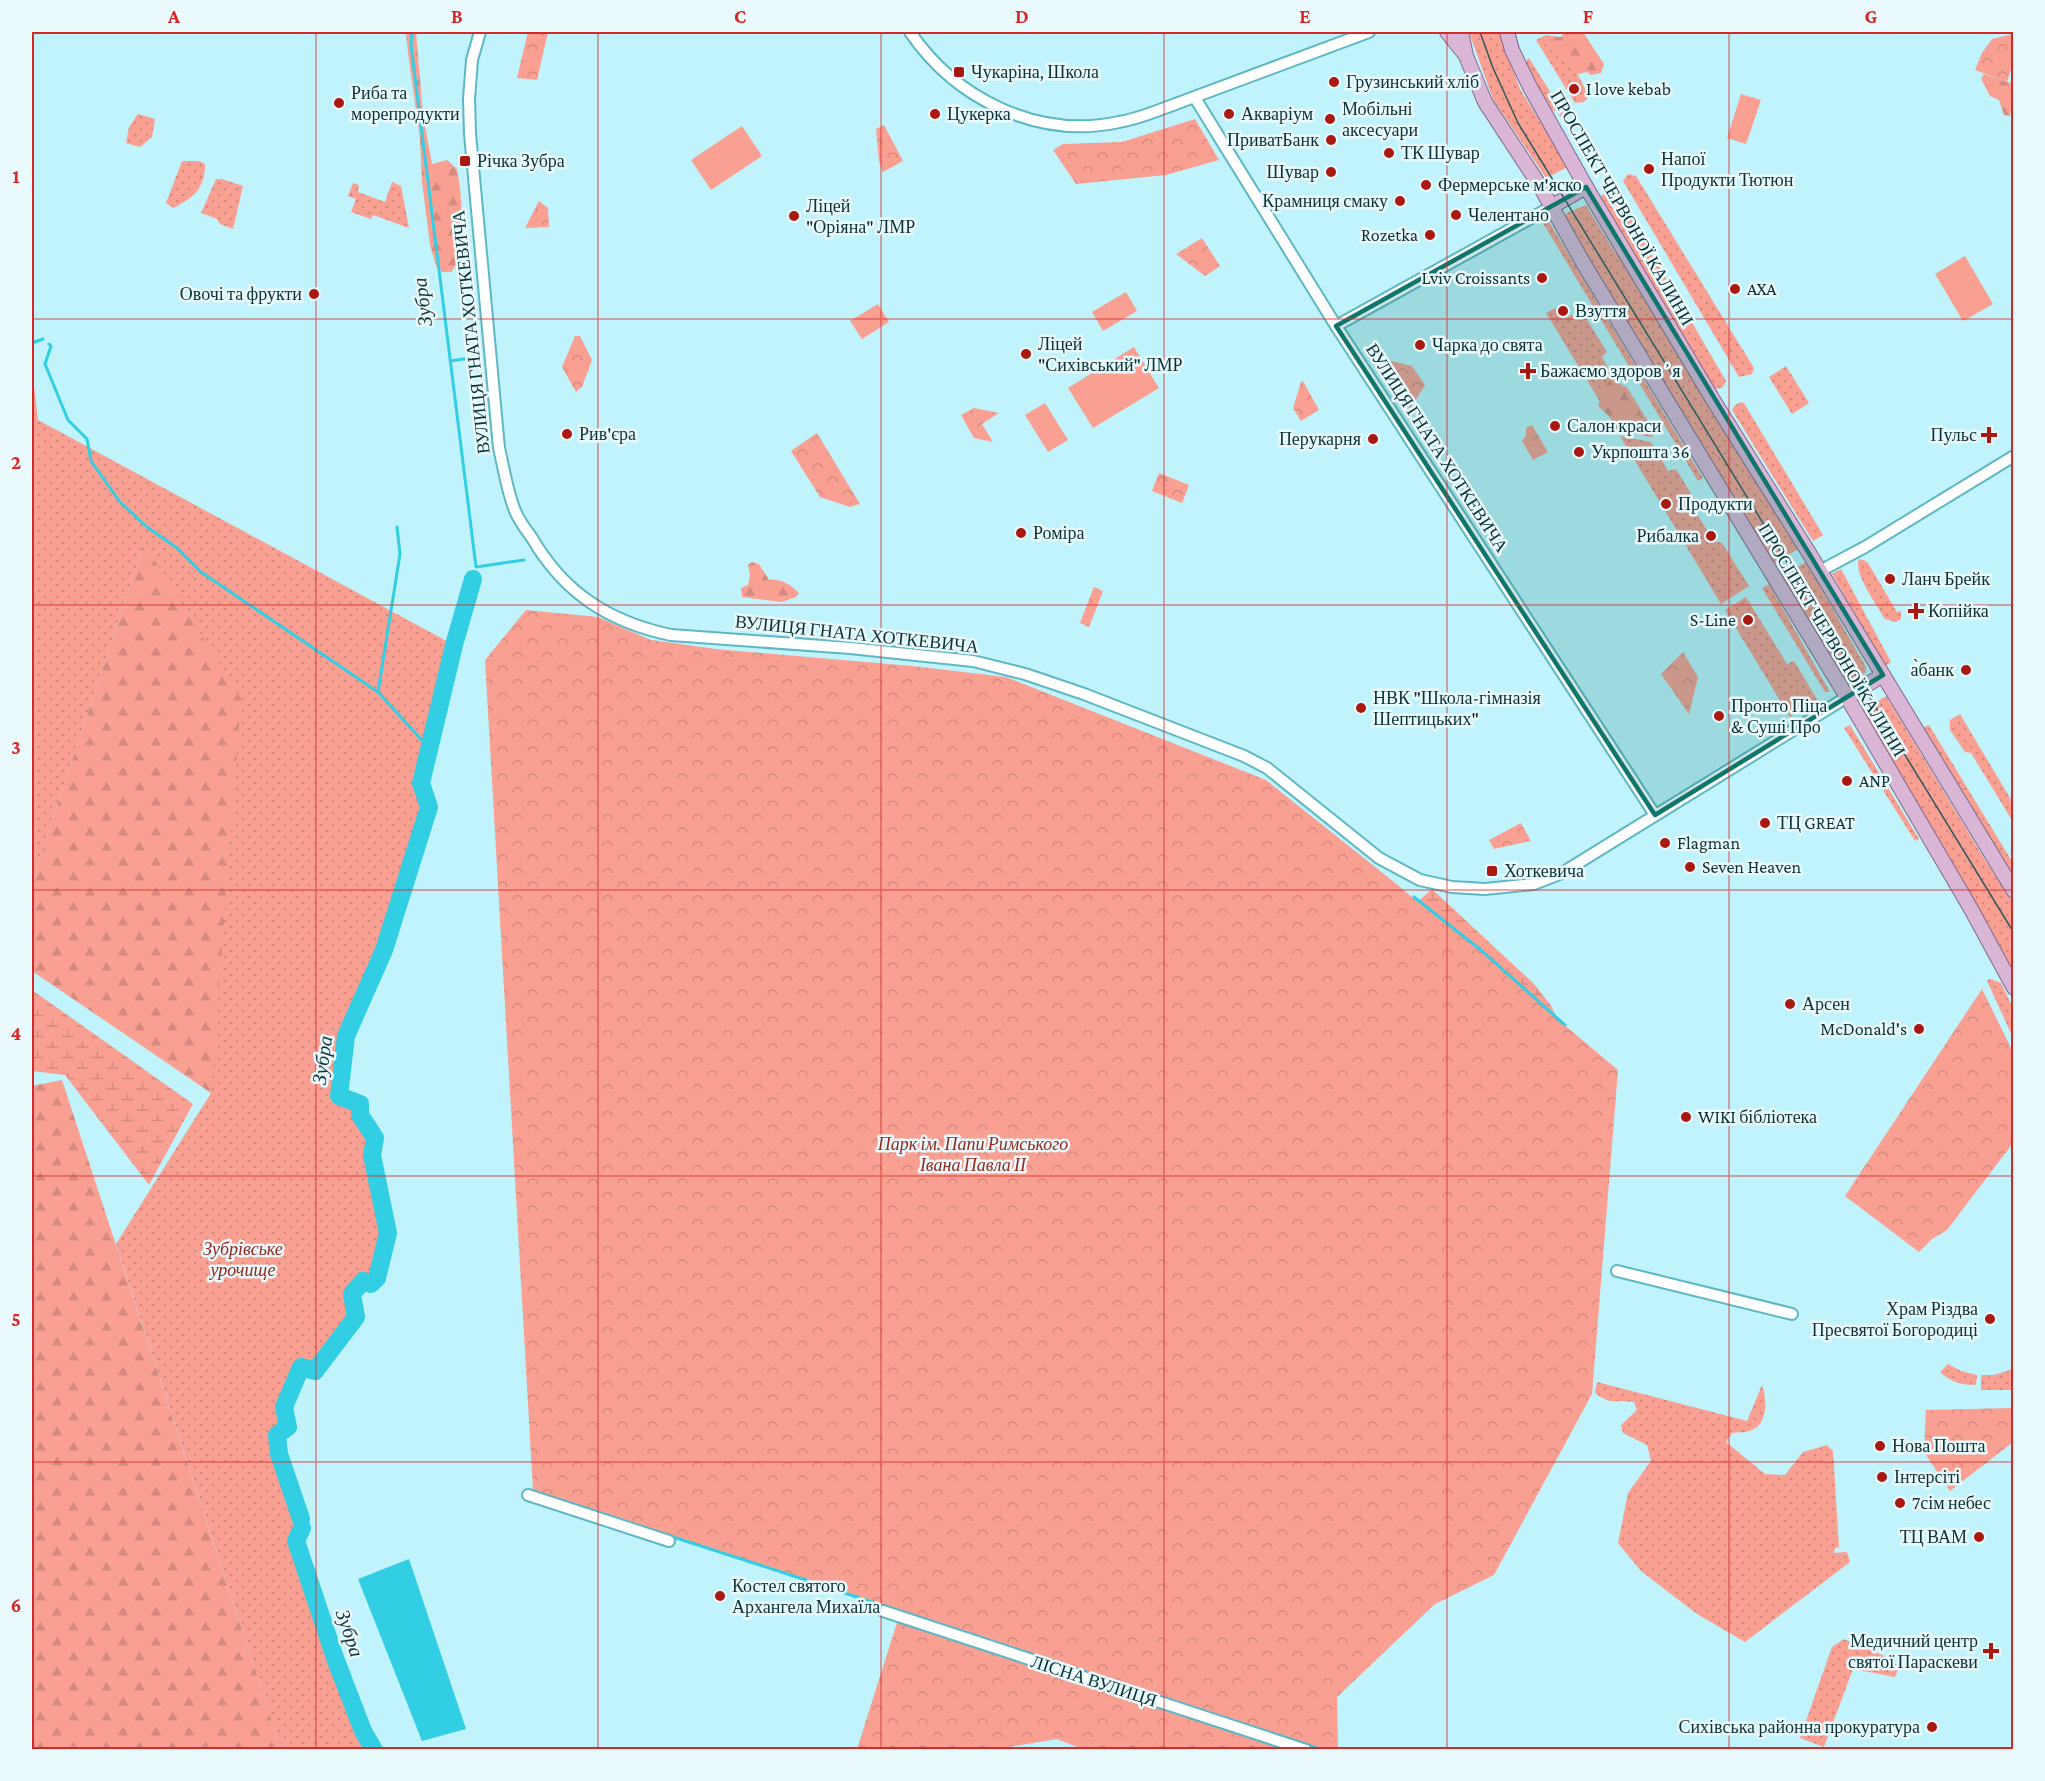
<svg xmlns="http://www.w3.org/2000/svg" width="2045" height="1781" font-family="'Crimson Pro',serif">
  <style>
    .grass { fill: url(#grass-dots) }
    .forest { fill: url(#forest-firs) }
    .wetland { fill: url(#wetland-marsh) }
    .park { fill: url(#park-crowns) }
    .pitch { fill: #f9a092 }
    .water { fill: #31cee4 }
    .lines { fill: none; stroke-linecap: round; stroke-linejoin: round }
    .stream { stroke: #31cee4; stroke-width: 3 }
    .river { stroke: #31cee4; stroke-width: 18 }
    .minor-casing { stroke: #5eb7c5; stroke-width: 14 }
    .major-casing { stroke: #80688d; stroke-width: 16 }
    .minor { stroke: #fff; stroke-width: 10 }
    .major { stroke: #d9b6d6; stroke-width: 14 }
    .tram { stroke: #2e585e; stroke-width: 1.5 }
    .marked { fill: #0f766e; fill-opacity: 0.2; stroke: #0f766e; stroke-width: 4.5; stroke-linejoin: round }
    .grid { fill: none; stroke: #d62828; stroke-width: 1.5; stroke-opacity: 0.55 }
    .poi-dot { fill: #aa1911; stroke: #e9f9fc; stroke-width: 2 }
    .labels { text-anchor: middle; stroke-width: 5; stroke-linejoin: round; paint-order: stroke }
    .poi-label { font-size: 18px; fill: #0a3237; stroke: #e9f9fc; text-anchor: start }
    .street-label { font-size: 18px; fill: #0a3237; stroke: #e9f9fc }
    .park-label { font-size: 18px; font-style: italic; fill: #97271d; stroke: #e9f9fc }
    .water-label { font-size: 20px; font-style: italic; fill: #153439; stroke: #e9f9fc }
    .neatline { fill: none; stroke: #d62828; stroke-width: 2 }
    .grid-label { font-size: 20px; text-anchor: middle; font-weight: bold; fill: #d62828 }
  </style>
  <defs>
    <pattern id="grass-dots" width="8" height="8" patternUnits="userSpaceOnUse" patternTransform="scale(1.5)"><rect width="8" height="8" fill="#f9a092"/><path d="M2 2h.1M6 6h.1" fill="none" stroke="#d48a7e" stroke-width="1.8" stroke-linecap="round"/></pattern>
    <pattern id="forest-firs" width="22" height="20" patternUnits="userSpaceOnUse" patternTransform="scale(1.5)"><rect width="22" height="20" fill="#f9a092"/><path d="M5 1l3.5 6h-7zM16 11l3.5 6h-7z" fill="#d48a7e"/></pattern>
    <pattern id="wetland-marsh" width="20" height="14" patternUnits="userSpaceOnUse" patternTransform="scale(1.5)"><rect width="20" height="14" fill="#f9a092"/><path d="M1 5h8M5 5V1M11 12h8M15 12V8" fill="none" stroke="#d48a7e"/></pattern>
    <pattern id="park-crowns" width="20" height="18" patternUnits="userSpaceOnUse" patternTransform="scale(1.5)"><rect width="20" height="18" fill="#f9a092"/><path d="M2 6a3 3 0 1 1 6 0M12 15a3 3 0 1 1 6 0" fill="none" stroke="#d48a7e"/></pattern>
  </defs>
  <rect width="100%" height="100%" fill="#c0f3fc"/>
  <g class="grass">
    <polygon points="1469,32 1499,32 1520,89 1568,167 1546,178 1493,99"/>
    <polygon points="1546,35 1558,37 1589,96 1584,102 1575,103 1536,40"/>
    <polygon points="1529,58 1564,114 1561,117 1556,111 1552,110 1532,77 1526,61"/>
    <polygon points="138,114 155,119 152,137 140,147 126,143 129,127"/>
    <path d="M 182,161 L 199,161 L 205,164 C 205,189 193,198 173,208 L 166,203 Z"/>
    <polygon points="1628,174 1636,176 1754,368 1752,374 1739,377 1623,181"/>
    <polygon points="216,179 222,179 243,186 233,229 220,224 217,219 201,213"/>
    <polygon points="392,182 401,186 409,228 373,215 371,219 351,212 356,199 348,196 353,183 359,185 358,192 385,202"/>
    <polygon points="1614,189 1726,381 1722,388 1713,389 1600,196"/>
    <polygon points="1586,205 1614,251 1631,271 1703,398 1798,549 1772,565 1566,221 1566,213"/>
    <polygon points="1548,220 1703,478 1698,481 1543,223"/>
    <polygon points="1555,308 1563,320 1571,315 1577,316 1583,313 1607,352 1602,357 1620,388 1626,386 1655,432 1652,437 1618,431 1546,313"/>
    <polygon points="1786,366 1809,403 1792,414 1769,377"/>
    <polygon points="32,368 38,420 454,645 421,783 429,807 384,950 346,1036 339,1096 360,1104 360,1115 375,1138 372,1155 388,1233 377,1278 371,1284 363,1281 352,1294 356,1317 315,1371 301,1368 285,1407 288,1427 277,1435 279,1454 301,1519 302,1528 296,1541 335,1658 363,1731 374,1749 281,1749 116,1244 211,1093 144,543 32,881"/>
    <polygon points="1741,402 1744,403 1823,535 1813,541 1732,410 1734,406"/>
    <polygon points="1620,436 1651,442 1668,471 1676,469 1698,505 1697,514 1714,541 1722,543 1749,586 1721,604"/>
    <path d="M 1859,559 L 1864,560 L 1868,563 L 1897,612 L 1901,611 L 1901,619 L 1896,622 L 1885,619 C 1877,605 1853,573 1859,559 Z"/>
    <polygon points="1806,562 1866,667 1866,672 1850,682 1843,678 1781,577"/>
    <polygon points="1841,569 1891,662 1885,666 1832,574"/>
    <polygon points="1769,584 1830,692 1825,692 1762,588"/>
    <polygon points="1746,597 1787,664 1794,661 1818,701 1790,717 1725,610"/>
    <polygon points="1886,696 1982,855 2013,903 2013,975 1978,907 1863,710"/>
    <polygon points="1960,714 2013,803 2013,822 1971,753 1965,752 1950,730 1950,720"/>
    <polygon points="1850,725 1919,839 1915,841 1844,728"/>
    <polygon points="1929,725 2013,863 2013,877 1922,728"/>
    <polygon points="1991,979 2001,983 2013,1008 2013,1038 1988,983 1987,980"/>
    <path d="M 1948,1364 L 1961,1371 L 1977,1375 L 1976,1385 C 1961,1385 1951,1382 1940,1372 Z"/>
    <polygon points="2013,1369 2013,1390 1981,1390 1981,1375 1994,1375"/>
    <path d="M 1597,1382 L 1747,1421 L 1762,1385 C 1767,1400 1768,1423 1752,1430 C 1746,1433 1738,1432 1732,1433 L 1726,1442 L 1765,1474 L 1785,1475 L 1803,1452 L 1827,1445 L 1833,1451 L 1839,1547 L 1835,1548 L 1834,1553 L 1847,1552 L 1850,1562 L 1745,1642 L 1697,1614 L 1641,1571 L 1618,1543 L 1628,1493 L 1651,1461 L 1647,1445 L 1623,1433 L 1621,1425 L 1637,1410 L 1634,1402 C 1615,1399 1612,1406 1595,1393 Z"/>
    <polygon points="1844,1639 1889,1658 1899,1667 1895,1677 1853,1669 1824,1747 1800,1738 1832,1647"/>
  </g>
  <g class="forest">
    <polygon points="406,32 416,32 423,115 432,164 447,160 457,169 460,188 465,254 451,272 442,272 436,266 430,245 422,182 420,139 408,53"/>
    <polygon points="1564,32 1583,32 1604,64 1601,73 1591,75 1587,72 1579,74 1573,72 1564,55 1546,45 1540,39 1544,36 1561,37"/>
    <polygon points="1984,74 2010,83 2013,79 2013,97 2010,116 2004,115 1999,100 1990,96 1981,79"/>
    <path d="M 1610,380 C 1624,380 1639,403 1641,416 L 1626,428 L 1621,427 L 1598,406 L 1604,387 Z"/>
    <polygon points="144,543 241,699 211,1093 32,971 32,881"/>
    <path d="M 752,562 L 759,564 L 769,580 C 780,578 792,585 799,593 L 796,597 L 782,602 L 742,597 L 741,588 L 748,585 L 750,575 L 748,565 Z"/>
    <polygon points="62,1080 281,1749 32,1749 32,1086"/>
  </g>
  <g class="wetland">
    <polygon points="1432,889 1533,983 1550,1004 1569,1041 1413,906"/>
    <polygon points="32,990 193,1104 149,1185 65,1075 32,1071"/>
  </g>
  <g class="park">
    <polygon points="528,32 548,32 537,80 517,78"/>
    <polygon points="2013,34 2013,64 2007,82 1975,70 1982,53 1992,39"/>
    <polygon points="1195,119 1219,160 1166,175 1076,184 1053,150 1063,144 1122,142"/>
    <polygon points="884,125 903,161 883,172 879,162 876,129"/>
    <polygon points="539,201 548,208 549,227 525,228"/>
    <polygon points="1202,238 1220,266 1205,276 1176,254"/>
    <polygon points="575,336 580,336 592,360 582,387 576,392 562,367"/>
    <polygon points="1379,358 1412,366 1425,385 1410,409"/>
    <polygon points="1303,381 1319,410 1301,421 1293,408 1301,382"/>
    <polygon points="974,408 999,413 982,424 993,442 974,438 961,415"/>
    <polygon points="1532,425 1548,452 1533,460 1522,441 1526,435 1526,428"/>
    <polygon points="817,433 860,504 850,507 820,497 791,451"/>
    <polygon points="1159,473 1189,485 1182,503 1152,491"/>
    <polygon points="1094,587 1103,591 1089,627 1080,623"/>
    <polygon points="526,610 598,617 651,640 716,649 912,666 1006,677 1266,780 1394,882 1618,1070 1592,1394 1494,1575 1435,1604 1337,1697 1338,1749 1085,1750 1057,1739 996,1749 857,1749 901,1610 533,1490 485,660"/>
    <polygon points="1683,652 1698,677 1689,714 1661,674"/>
    <polygon points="1521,823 1531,841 1494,849 1489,840"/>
    <polygon points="1982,989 2013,1052 2013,1143 1947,1230 1932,1239 1919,1252 1845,1196"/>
    <polygon points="2013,1408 2013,1442 1950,1491 1924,1452 1926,1410"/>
  </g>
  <g class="pitch">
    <polygon points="1741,94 1761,100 1746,144 1727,138"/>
    <polygon points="742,126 762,156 711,190 691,160"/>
    <polygon points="1965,256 1993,304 1963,321 1935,274"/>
    <polygon points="1126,292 1137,311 1103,331 1092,312"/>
    <polygon points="878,304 889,322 862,339 850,321"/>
    <polygon points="1134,347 1159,388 1093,428 1068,388"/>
    <polygon points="1045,403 1068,440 1048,452 1025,415"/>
  </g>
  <polygon class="water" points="409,1559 466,1729 422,1741 358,1579"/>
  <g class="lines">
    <g class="stream">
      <polyline points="412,32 411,45 476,567 524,560"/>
      <polyline points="32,343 43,339"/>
      <polyline points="49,344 51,346 45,364 68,420 87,439 91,461 120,502 147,527 177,548 201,572 378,692 429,748"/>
      <polyline points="451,361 475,357"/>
      <polyline points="378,692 400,554 397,527"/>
      <polyline points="1414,897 1482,951 1565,1025"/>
      <polyline points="670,1536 806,1580"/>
      <polyline points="811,1582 1323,1750"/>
    </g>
    <g class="river">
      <polyline points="301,1519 279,1454 277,1435 288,1427 284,1407 301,1367 315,1371 356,1317 352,1294 363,1281 371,1284 377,1278 388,1233 372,1155 375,1138 360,1115 360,1104 339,1096 346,1036 384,950 429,807 421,783 454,645 473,579"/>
      <polyline points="302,1528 296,1541 335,1658 363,1731 374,1750"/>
    </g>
    <g class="minor-casing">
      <g id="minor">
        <path d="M 480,32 L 472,60 L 469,99 L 470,134 L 499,448 C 504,469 507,491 515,511 C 519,520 526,530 532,538 C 564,593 609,622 671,635 L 850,648 L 973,661 L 1025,674 L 1084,694 L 1244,756 L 1267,768 L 1379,858 L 1420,880 L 1452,887 L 1485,889 L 1534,884 L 1562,873 L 1847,697"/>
        <path d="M 910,32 C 955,98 1037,140 1119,122 C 1131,120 1143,116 1154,112 L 1369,32"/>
        <polyline points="1195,98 1336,326 1655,815"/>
        <polyline points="1336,326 1551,207"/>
        <polyline points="1820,571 1865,547 2014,456"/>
        <polyline points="1617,1271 1792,1314"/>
        <polyline points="528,1495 669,1541"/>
        <polyline points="883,1611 1306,1750"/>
      </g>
    </g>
    <g class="major-casing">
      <g id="major">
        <polyline points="1447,32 1464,53"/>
        <polyline points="1461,32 1466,56 1485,102 1540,186 1585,266 1847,697 1971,909 2014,988"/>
        <polyline points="1507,32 1512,50 1530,87 1586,187 1715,403 1809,553 2014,891"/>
        <polyline points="1551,207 1586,187"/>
        <polyline points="1847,697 1883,675"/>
      </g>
    </g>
    <use href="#minor" class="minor"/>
    <use href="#major" class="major"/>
    <polyline class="tram" points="1480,32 1493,68 1518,123 2014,933"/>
  </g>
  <path class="marked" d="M 1586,187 L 1883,675 L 1655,815 L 1336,326 Z"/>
  <path class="grid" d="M 316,32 L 316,1750M 598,32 L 598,1750M 881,32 L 881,1750M 1164,32 L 1164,1750M 1447,32 L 1447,1750M 1729,32 L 1729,1750M 32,319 L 2014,319M 32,605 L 2014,605M 32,890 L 2014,890M 32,1176 L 2014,1176M 32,1462 L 2014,1462"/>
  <g class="poi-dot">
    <rect x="953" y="66" width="12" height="12" rx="3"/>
    <circle cx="1334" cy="82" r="6"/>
    <circle cx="1574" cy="89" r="6"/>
    <circle cx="339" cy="103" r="6"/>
    <circle cx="935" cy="114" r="6"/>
    <circle cx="1229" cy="114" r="6"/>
    <circle cx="1330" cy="119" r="6"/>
    <circle cx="1331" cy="140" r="6"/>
    <circle cx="1389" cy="153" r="6"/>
    <rect x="459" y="155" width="12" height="12" rx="3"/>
    <circle cx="1649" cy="169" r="6"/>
    <circle cx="1331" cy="172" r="6"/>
    <circle cx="1426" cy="185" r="6"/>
    <circle cx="1400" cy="201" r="6"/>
    <circle cx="1456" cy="215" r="6"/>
    <circle cx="794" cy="216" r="6"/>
    <circle cx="1430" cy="235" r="6"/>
    <circle cx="1542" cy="278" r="6"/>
    <circle cx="1735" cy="289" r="6"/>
    <circle cx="314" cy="294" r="6"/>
    <circle cx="1563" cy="311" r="6"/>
    <circle cx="1420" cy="345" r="6"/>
    <circle cx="1026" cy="354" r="6"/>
    <path d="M1525 362h6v6h6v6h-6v6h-6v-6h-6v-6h6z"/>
    <circle cx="1555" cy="426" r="6"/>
    <circle cx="567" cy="434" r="6"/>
    <path d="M1986 426h6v6h6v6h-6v6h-6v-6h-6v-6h6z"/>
    <circle cx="1373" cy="439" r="6"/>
    <circle cx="1579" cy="452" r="6"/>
    <circle cx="1666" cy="504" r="6"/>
    <circle cx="1021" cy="533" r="6"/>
    <circle cx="1711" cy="536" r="6"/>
    <circle cx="1890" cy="579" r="6"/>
    <path d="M1913 602h6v6h6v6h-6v6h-6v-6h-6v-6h6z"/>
    <circle cx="1748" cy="620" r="6"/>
    <circle cx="1966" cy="670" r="6"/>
    <circle cx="1361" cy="708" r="6"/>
    <circle cx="1719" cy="716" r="6"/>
    <circle cx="1847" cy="781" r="6"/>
    <circle cx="1765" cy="823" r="6"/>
    <circle cx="1665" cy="843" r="6"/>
    <circle cx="1690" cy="867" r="6"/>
    <rect x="1486" y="865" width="12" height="12" rx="3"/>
    <circle cx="1790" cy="1004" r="6"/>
    <circle cx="1919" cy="1029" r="6"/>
    <circle cx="1686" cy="1117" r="6"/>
    <circle cx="1990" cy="1319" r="6"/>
    <circle cx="1880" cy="1446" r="6"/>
    <circle cx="1882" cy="1477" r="6"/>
    <circle cx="1900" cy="1503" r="6"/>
    <circle cx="1979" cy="1537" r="6"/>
    <circle cx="720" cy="1596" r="6"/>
    <path d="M1988 1642h6v6h6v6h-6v6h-6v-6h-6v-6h6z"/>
    <circle cx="1932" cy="1727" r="6"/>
  </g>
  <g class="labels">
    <g class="poi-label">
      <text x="971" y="78">Чукаріна, Школа</text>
      <text x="1346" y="88">Грузинський хліб</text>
      <text x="1586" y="95">I love kebab</text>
      <text x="351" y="99">Риба та<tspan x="351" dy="21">морепродукти</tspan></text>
      <text x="1342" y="115">Мобільні<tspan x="1342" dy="21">аксесуари</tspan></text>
      <text x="947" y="120">Цукерка</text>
      <text x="1241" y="120">Акваріум</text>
      <text x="1319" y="146" text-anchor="end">ПриватБанк</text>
      <text x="1401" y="159">ТК Шувар</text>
      <text x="1661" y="165">Напої<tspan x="1661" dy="21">Продукти Тютюн</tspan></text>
      <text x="477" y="167">Річка Зубра</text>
      <text x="1319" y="178" text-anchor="end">Шувар</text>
      <text x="1438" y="191">Фермерське м'яско</text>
      <text x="1388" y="207" text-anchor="end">Крамниця смаку</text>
      <text x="806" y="212">Ліцей<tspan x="806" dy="21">"Оріяна" ЛМР</tspan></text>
      <text x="1468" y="221">Челентано</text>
      <text x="1418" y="241" text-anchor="end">Rozetka</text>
      <text x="1530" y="284" text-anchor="end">Lviv Croissants</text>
      <text x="1747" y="295">AXA</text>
      <text x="302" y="300" text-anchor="end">Овочі та фрукти</text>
      <text x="1575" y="317">Взуття</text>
      <text x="1038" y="350">Ліцей<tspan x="1038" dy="21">"Сихівський" ЛМР</tspan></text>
      <text x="1432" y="351">Чарка до свята</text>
      <text x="1540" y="377">Бажаємо здоровʼя</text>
      <text x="1567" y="432">Салон краси</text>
      <text x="579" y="440">Рив'єра</text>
      <text x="1977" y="441" text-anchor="end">Пульс</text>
      <text x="1361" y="445" text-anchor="end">Перукарня</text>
      <text x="1591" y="458">Укрпошта 36</text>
      <text x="1678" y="510">Продукти</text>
      <text x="1033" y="539">Роміра</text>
      <text x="1699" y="542" text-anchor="end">Рибалка</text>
      <text x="1902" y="585">Ланч Брейк</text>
      <text x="1928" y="617">Копійка</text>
      <text x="1736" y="626" text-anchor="end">S-Line</text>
      <text x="1954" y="676" text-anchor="end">а̀банк</text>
      <text x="1373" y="704">НВК "Школа-гімназія<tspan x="1373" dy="21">Шептицьких"</tspan></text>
      <text x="1731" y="712">Пронто Піца<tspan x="1731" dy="21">&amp; Суші Про</tspan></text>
      <text x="1859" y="787">ANP</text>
      <text x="1777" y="829">ТЦ GREAT</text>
      <text x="1677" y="849">Flagman</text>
      <text x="1702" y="873">Seven Heaven</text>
      <text x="1504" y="877">Хоткевича</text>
      <text x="1802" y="1010">Арсен</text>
      <text x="1907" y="1035" text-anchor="end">McDonald's</text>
      <text x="1698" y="1123">WIKI бібліотека</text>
      <text x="1978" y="1315" text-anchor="end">Храм Різдва<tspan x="1978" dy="21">Пресвятої Богородиці</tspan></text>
      <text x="1892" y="1452">Нова Пошта</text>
      <text x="1894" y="1483">Інтерсіті</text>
      <text x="1912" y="1509">7сім небес</text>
      <text x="1967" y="1543" text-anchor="end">ТЦ ВАМ</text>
      <text x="732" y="1592">Костел святого<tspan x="732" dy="21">Архангела Михаїла</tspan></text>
      <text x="1978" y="1647" text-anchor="end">Медичний центр<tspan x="1978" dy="21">святої Параскеви</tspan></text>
      <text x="1920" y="1733" text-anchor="end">Сихівська районна прокуратура</text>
    </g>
    <g class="street-label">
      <text transform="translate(1622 208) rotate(60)" y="6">ПРОСПЕКТ ЧЕРВОНОЇ КАЛИНИ</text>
      <text transform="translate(471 332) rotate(-96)" y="6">ВУЛИЦЯ ГНАТА ХОТКЕВИЧА</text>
      <text transform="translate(1437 448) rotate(57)" y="6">ВУЛИЦЯ ГНАТА ХОТКЕВИЧА</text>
      <text transform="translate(857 634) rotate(6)" y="6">ВУЛИЦЯ ГНАТА ХОТКЕВИЧА</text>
      <text transform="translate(1832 640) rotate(59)" y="6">ПРОСПЕКТ ЧЕРВОНОЇ КАЛИНИ</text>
      <text transform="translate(1094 1681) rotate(18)" y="6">ЛІСНА ВУЛИЦЯ</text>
    </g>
    <g class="park-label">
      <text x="973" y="1150">Парк ім. Папи Римського<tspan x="973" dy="21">Івана Павла ІІ</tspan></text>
      <text x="243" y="1255">Зубрівське<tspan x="243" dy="21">урочище</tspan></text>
    </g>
    <g class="water-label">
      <text transform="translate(422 302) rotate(-97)" y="7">Зубра</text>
      <text transform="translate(322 1060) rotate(-82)" y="7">Зубра</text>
      <text transform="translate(350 1633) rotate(71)" y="7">Зубра</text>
    </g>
  </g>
  <rect width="2045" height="1781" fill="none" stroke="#e9f9fc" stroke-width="66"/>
  <rect x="33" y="33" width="1979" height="1715" class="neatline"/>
  <g class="grid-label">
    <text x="174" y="23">A</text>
    <text x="457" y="23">B</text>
    <text x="740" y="23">C</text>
    <text x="1022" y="23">D</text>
    <text x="1305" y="23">E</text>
    <text x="1588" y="23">F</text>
    <text x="1871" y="23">G</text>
    <text x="16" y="183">1</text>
    <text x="16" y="469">2</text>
    <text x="16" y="754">3</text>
    <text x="16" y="1040">4</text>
    <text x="16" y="1326">5</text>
    <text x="16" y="1612">6</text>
  </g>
</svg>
